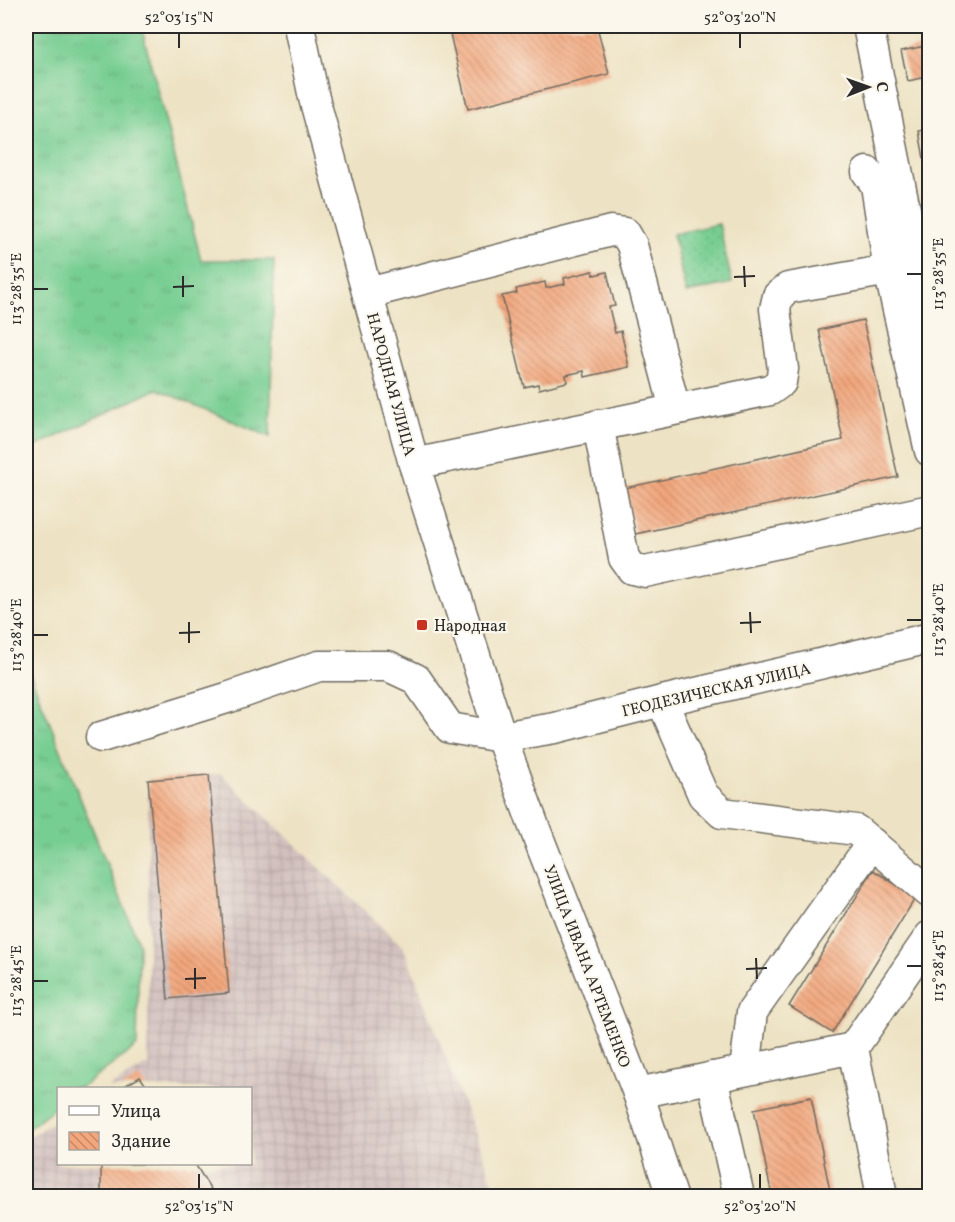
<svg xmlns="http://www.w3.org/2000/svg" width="955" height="1222" font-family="Vollkorn,serif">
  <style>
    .industrial { fill: url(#industrial-grid) }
    .grass { fill: url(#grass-tufts); stroke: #517c5e; stroke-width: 1.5 }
    .park { fill: url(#park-dots); stroke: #517c5e; stroke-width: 1.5 }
    .building { fill: url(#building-back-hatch) }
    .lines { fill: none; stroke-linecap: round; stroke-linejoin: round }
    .minor-casing { stroke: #6f6b60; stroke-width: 33 }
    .minor { stroke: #fff; stroke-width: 30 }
    .ticks { fill: none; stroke: #2b2b2b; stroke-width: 2 }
    .poi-dot { fill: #c8321e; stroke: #fbf7ec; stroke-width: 2 }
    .labels { text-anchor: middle; stroke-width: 4.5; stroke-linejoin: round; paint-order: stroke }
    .street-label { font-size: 16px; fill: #2b2b2b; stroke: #fbf7ec }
    .poi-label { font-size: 16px; fill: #2b2b2b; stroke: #fbf7ec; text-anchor: start }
    .neatline { fill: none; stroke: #2b2b2b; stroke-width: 2 }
    .ticks-label { font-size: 15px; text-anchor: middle; fill: #2b2b2b }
  </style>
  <defs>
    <pattern id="industrial-grid" width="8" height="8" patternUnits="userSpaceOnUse" patternTransform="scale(1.5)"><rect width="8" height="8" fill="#d1bfbd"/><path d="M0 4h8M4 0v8" fill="none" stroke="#b4a4a3"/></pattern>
    <pattern id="grass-tufts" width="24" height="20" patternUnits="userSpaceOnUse" patternTransform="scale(1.5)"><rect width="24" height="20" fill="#77ce92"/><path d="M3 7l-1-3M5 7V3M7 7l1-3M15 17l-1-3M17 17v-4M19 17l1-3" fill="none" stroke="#67b17e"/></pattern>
    <pattern id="park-dots" width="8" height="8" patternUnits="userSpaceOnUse" patternTransform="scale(1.5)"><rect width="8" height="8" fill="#77ce92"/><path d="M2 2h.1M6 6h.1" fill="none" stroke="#67b17e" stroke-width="1.8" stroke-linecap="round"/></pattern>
    <pattern id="building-back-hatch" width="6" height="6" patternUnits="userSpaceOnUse" patternTransform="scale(1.5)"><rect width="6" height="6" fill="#f3a67b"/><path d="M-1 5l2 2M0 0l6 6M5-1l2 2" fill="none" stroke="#c58765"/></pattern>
  </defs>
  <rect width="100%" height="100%" fill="#fbf7ec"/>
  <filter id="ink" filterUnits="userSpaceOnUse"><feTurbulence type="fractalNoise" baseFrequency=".0167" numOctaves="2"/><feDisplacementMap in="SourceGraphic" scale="12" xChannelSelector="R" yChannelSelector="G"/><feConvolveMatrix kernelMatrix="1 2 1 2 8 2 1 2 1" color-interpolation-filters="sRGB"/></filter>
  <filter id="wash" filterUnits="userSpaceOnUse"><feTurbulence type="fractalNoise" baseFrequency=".008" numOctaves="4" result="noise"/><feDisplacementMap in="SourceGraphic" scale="24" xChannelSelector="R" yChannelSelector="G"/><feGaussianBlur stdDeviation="1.35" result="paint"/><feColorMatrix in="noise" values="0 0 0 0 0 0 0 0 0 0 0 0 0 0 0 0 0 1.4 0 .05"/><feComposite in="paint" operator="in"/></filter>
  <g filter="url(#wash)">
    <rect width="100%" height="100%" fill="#ede2c3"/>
    <polygon class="industrial" points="221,774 404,948 492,1179 496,1196 26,1196 26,1139 58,1119 58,1164 250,1164 250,1088 108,1088 148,1064 148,780"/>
    <g class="grass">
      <polygon points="26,26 141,26 201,260 274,260 270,437 157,389 26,451"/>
      <polygon points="26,664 139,944 137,1046 81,1088 58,1088 58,1105 26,1130"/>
    </g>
    <polygon class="park" points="719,224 732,283 686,293 673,234"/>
    <g id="blocks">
      <g class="building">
        <polygon points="448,26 597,26 609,74 468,109"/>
        <polygon points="930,45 930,76 908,81 901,51"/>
        <polygon points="930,129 930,175 927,175 919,131"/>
        <polygon points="593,271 594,275 607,272 615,306 609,307 615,333 621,331 629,367 585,377 584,371 566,375 567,382 539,389 538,384 524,387 502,296 517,293 516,289 545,282 546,288 565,284 564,278"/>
        <polygon points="863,320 898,477 635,534 625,488 843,440 819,330"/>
        <polygon points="209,775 229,993 168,999 148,780"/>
        <polygon points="873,870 916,897 832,1033 789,1006"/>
        <polygon points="140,1077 148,1088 121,1088"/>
        <polygon points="811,1097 831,1196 772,1196 754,1109"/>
        <polygon points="101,1164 195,1164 215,1196 101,1196"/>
      </g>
    </g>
  </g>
  <g filter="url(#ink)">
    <use href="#blocks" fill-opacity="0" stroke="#6f6b60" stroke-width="1.5"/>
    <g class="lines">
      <g class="minor-casing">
        <g id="minor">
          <polyline points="299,26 314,98 414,464 501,737 533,824 638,1093 672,1196"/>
          <polyline points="868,26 930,333"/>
          <polyline points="867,172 876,185 889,270"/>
          <polyline points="368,293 611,231 625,233 632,245 675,409"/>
          <polyline points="598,425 624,558 632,569 645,572 930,510"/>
          <polyline points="414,464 770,390 781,382 783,369 775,309 778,296 788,288 889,270 930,451"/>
          <polyline points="662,701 703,795 722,813 856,830 930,893"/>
          <polyline points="101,737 230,697 319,666 388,666 416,679 450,728 501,737 555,728 662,701 930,638"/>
          <polyline points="745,1070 752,1012 872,843"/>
          <polyline points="712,1077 739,1196"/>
          <polyline points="638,1093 853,1048"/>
          <polyline points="882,1196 853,1048 930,936"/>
        </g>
      </g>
      <use href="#minor" class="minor"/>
    </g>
  </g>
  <path class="ticks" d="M 179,33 L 179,48M 740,33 L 740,48M 744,266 L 745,287M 907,274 L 922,274M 183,276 L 183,297M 734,277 L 755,276M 173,287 L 194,286M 33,289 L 48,289M 750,612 L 751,633M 907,620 L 922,620M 189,622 L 189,643M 740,623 L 761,622M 179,633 L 200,632M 33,635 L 48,635M 756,958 L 757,979M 907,966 L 922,966M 195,968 L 195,989M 746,969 L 767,968M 185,979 L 206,978M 33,981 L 48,981M 199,1174 L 199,1189M 760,1174 L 760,1189"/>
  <rect class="poi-dot" x="416" y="619" width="12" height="12" rx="3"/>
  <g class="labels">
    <g class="street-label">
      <text transform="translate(392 384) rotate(75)" y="6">НАРОДНАЯ УЛИЦА</text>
      <text transform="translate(716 689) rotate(-13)" y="6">ГЕОДЕЗИЧЕСКАЯ УЛИЦА</text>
      <text transform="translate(588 966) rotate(69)" y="6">УЛИЦА ИВАНА АРТЕМЕНКО</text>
    </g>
    <g class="poi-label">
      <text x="434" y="631">Народная</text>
    </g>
  </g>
  <rect width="955" height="1222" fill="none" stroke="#fbf7ec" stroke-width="66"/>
  <rect x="57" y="1087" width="195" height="78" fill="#fbf7ec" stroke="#a8a59f" stroke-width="1.5"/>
  <rect x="69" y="1106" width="30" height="9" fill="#ffffff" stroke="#a8a59f" stroke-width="1.5"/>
  <text x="111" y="1117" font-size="18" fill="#2b2b2b">Улица</text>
  <rect x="69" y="1132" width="30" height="18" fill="url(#building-back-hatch)" stroke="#a8a59f" stroke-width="1.5"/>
  <text x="111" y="1147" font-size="18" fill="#2b2b2b">Здание</text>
  <g transform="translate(868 87) rotate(89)" stroke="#fbf7ec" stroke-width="4.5" paint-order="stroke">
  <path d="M0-4.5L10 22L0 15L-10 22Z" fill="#2b2b2b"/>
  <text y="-9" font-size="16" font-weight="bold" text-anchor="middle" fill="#2b2b2b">С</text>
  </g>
  <rect x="33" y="33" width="889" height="1156" class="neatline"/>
  <g class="ticks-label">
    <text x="179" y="22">52°03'15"N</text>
    <text x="740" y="22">52°03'20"N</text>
    <text transform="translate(938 274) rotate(-90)" y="5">113°28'35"E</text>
    <text transform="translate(16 289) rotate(-90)" y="5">113°28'35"E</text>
    <text transform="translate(938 620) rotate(-90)" y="5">113°28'40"E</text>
    <text transform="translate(16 635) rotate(-90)" y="5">113°28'40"E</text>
    <text transform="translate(938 966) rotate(-90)" y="5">113°28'45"E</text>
    <text transform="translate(16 981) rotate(-90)" y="5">113°28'45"E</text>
    <text x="199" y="1211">52°03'15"N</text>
    <text x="760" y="1211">52°03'20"N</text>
  </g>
</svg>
